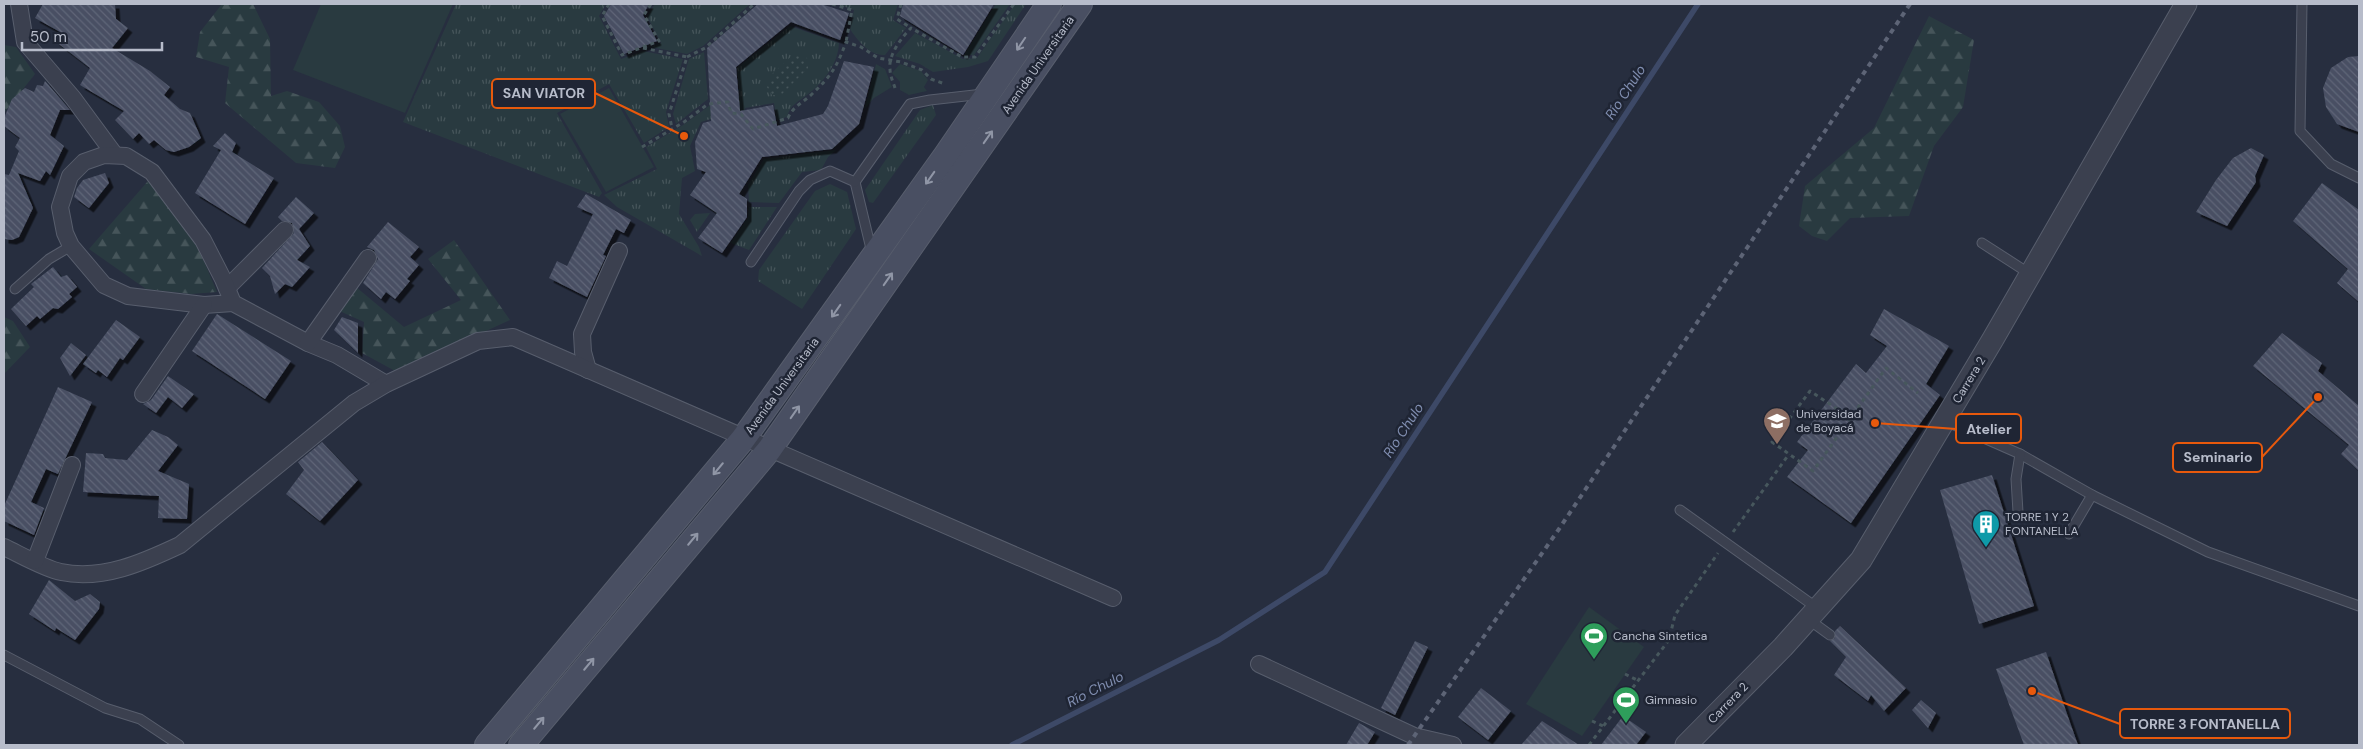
<svg xmlns="http://www.w3.org/2000/svg" width="2363" height="749" font-family="'DM Sans',sans-serif">
  <style>
    .grass { fill: url(#grass-tufts) }
    .forest { fill: url(#forest-firs) }
    .park { fill: url(#park-dots) }
    .garden { fill: #293a40 }
    .lines { fill: none; stroke-linecap: round; stroke-linejoin: round }
    .stream { stroke: #3d4967; stroke-width: 5.5 }
    .building { fill: url(#building-back-hatch); filter: url(#shadow) }
    .service-casing { stroke: #585e6d; stroke-width: 11 }
    .minor-casing { stroke: #585e6d; stroke-width: 18 }
    .tertiary-casing { stroke: #585e6d; stroke-width: 23 }
    .secondary-casing { stroke: #585e6d; stroke-width: 26 }
    .path { stroke: #47575d; stroke-width: 3; stroke-dasharray: 4 4; stroke-linecap: butt }
    .service { stroke: #3b404f; stroke-width: 9 }
    .minor { stroke: #3b404f; stroke-width: 16 }
    .tertiary { stroke: #3b404f; stroke-width: 21 }
    .secondary { stroke: #494f62; stroke-width: 24 }
    .rail { stroke: #5d6476; stroke-width: 4; stroke-dasharray: 5 5; stroke-linecap: butt }
    .oneway { stroke: #9096a6 }
    .labels { text-anchor: middle; stroke-width: 5; stroke-linejoin: round; paint-order: stroke }
    .street-label { font-size: 12px; fill: #b7bcca; stroke: #1f2534 }
    .poi-label { font-size: 12px; fill: #b7bcca; stroke: #1f2534; text-anchor: start }
    .water-label { font-size: 14px; font-style: italic; fill: #808eb0; stroke: #1f2534 }
    .leader { fill: none; stroke: #e8590c; stroke-width: 2 }
    .callout-dot { fill: #e8590c; stroke: #1f2534; stroke-width: 2 }
    .callout { fill: #1f2534; stroke: #e8590c; stroke-width: 2 }
    .callout-label { font-size: 14px; text-anchor: middle; font-weight: bold; fill: #b7bcca }
  </style>
  <defs>
    <pattern id="grass-tufts" width="24" height="20" patternUnits="userSpaceOnUse" patternTransform="scale(1.25)"><rect width="24" height="20" fill="#293a40"/><path d="M3 7l-1-3M5 7V3M7 7l1-3M15 17l-1-3M17 17v-4M19 17l1-3" fill="none" stroke="#46555a"/></pattern>
    <pattern id="forest-firs" width="22" height="20" patternUnits="userSpaceOnUse" patternTransform="scale(1.25)"><rect width="22" height="20" fill="#293a40"/><path d="M5 1l3.5 6h-7zM16 11l3.5 6h-7z" fill="#46555a"/></pattern>
    <pattern id="park-dots" width="8" height="8" patternUnits="userSpaceOnUse" patternTransform="scale(1.25)"><rect width="8" height="8" fill="#293a40"/><path d="M2 2h.1M6 6h.1" fill="none" stroke="#46555a" stroke-width="1.8" stroke-linecap="round"/></pattern>
    <pattern id="building-back-hatch" width="6" height="6" patternUnits="userSpaceOnUse" patternTransform="scale(1.25)"><rect width="6" height="6" fill="#484f63"/><path d="M-1 5l2 2M0 0l6 6M5-1l2 2" fill="none" stroke="#606678"/></pattern>
    <filter id="shadow"><feDropShadow dx="4.5" dy="4.5" stdDeviation="0" flood-color="#0009"/></filter>
  </defs>
  <rect width="100%" height="100%" fill="#272e3f"/>
  <g class="grass">
    <polygon points="456,4 606,4 599,16 621,59 643,51 683,59 666,112 669,127 644,143 609,84 557,113 602,193 599,197 403,122"/>
    <polygon points="655,4 750,4 703,46 687,54 651,47 661,43 647,16"/>
    <path d="M 837,4 L 898,4 L 893,20 L 906,28 L 885,55 C 870,56 857,40 850,29 L 854,10 Z"/>
    <polygon points="1015,4 1026,4 988,61 968,67 933,72 920,64 895,56 915,33 963,59 977,58"/>
    <path d="M 790,26 L 839,43 C 838,64 824,82 807,95 C 798,102 790,105 787,117 L 777,120 L 774,103 L 745,108 L 745,115 L 736,111 L 736,98 L 740,95 L 737,68 Z"/>
    <polygon points="704,52 708,99 676,124 673,114 689,59"/>
    <polygon points="721,105 723,115 701,122 690,146 695,171 682,178 679,214 699,247 702,256 617,207 604,195 657,169 646,147 683,125 709,106"/>
    <polygon points="933,105 936,115 873,203 869,202 865,190 920,110"/>
    <polygon points="836,150 828,157 821,170 802,172 779,203 749,202 748,185 764,159"/>
    <polygon points="830,184 847,192 856,229 802,309 758,281 759,270 815,191"/>
    <polygon points="749,207 777,207 749,250 731,243 748,218"/>
    <polygon points="710,213 697,232 690,220 695,214"/>
  </g>
  <g class="forest">
    <polygon points="222,4 253,4 270,39 271,96 287,91 319,102 340,126 345,147 335,168 296,163 225,103 229,67 196,57 200,32"/>
    <polygon points="1929,16 1974,40 1963,107 1934,146 1909,216 1850,218 1827,241 1812,236 1799,226 1805,186 1874,128"/>
    <polygon points="4,45 16,47 35,74 4,113"/>
    <polygon points="148,181 195,240 217,292 191,294 146,289 89,249"/>
    <polygon points="454,240 510,320 397,372 362,353 364,322 335,309 356,287 404,327 461,300 428,259"/>
    <polygon points="4,317 13,321 30,347 4,374"/>
  </g>
  <polygon class="park" points="795,53 807,58 808,68 781,95 772,95 767,87 770,76"/>
  <g class="garden">
    <polygon points="321,4 453,4 405,113 293,70"/>
    <polygon points="996,4 1010,4 974,55 964,55"/>
    <polygon points="876,64 885,69 892,87 874,98 865,108"/>
    <polygon points="900,64 921,71 928,80 924,87 927,91 909,95 900,90 900,82 892,73"/>
    <polygon points="609,88 654,167 606,192 560,114"/>
    <polygon points="1589,607 1644,647 1582,736 1526,704"/>
  </g>
  <g class="lines">
    <polyline class="stream" points="1012,745 1219,640 1325,572 1698,4"/>
  </g>
  <g class="building">
    <polygon points="43,4 115,4 116,19 128,28 112,48 150,71 170,87 164,95 180,109 190,113 201,138 189,147 174,152 166,150 154,140 149,144 139,133 133,139 115,120 124,111 80,85 90,68 55,41 62,33 35,18"/>
    <polygon points="611,4 649,4 643,15 657,41 624,54 604,16"/>
    <polygon points="758,4 821,4 849,13 840,40 791,22 736,67 740,111 773,105 777,126 823,114 828,106 844,61 874,67 859,124 832,149 762,157 739,194 747,199 747,217 722,253 698,238 717,213 690,195 706,172 697,169 695,142 703,123 711,121 707,48"/>
    <polygon points="903,4 994,4 963,55 900,16"/>
    <polygon points="2359,56 2359,132 2337,124 2326,107 2323,88 2331,68 2348,57"/>
    <polygon points="45,81 70,110 60,110 50,135 64,146 50,175 46,171 40,181 18,173 33,208 19,237 12,240 4,239 4,174 9,175 19,151 15,147 20,138 4,126 4,118 12,99 25,88 34,92 37,85 43,86"/>
    <polygon points="225,133 236,143 232,152 274,178 245,224 195,193 221,150 213,146"/>
    <polygon points="2251,148 2264,155 2255,176 2256,182 2227,226 2196,212 2216,180 2233,158"/>
    <polygon points="105,173 109,183 89,208 74,197 77,188 83,180"/>
    <polygon points="2322,183 2359,210 2359,302 2337,283 2348,269 2293,221"/>
    <polygon points="586,194 631,220 624,233 616,229 603,255 606,256 587,297 549,278 557,261 567,266 593,214 577,207"/>
    <polygon points="296,197 314,213 299,229 310,246 297,260 310,267 292,287 285,284 275,294 270,276 262,268 294,233 292,223 282,221 278,217"/>
    <polygon points="388,222 419,247 410,257 419,265 407,279 410,281 395,299 386,292 381,299 363,283 378,259 374,250 367,247"/>
    <polygon points="53,267 61,277 67,275 77,287 69,294 72,297 58,309 53,308 40,319 37,316 26,326 11,309 34,287 31,284"/>
    <polygon points="1884,309 1949,346 1926,384 1940,395 1851,523 1787,477 1808,450 1797,442 1856,364 1866,373 1887,346 1870,335"/>
    <polygon points="217,314 291,361 265,399 192,351"/>
    <polygon points="342,317 358,323 358,353 334,330"/>
    <polygon points="116,320 140,337 123,360 120,358 107,377 98,370 96,373 83,364"/>
    <polygon points="2282,333 2322,363 2318,371 2359,406 2359,471 2341,454 2349,445 2253,366"/>
    <polygon points="71,343 86,355 70,376 60,358"/>
    <polygon points="168,376 194,394 182,408 168,397 156,413 143,404 151,400"/>
    <polygon points="58,387 92,402 58,474 46,469 31,502 44,508 34,535 4,521 4,506"/>
    <polygon points="152,430 168,437 178,445 158,471 189,484 187,519 158,518 159,496 83,492 86,453 103,454 105,458 127,460"/>
    <polygon points="322,442 358,480 320,521 286,494 304,470 298,462"/>
    <polygon points="1992,475 2034,606 1979,624 1940,490"/>
    <polygon points="49,580 75,601 90,594 100,602 99,609 75,640 56,628 55,631 29,614"/>
    <polygon points="1840,626 1906,688 1884,711 1871,695 1868,701 1834,675 1846,657 1830,641 1835,638 1835,631"/>
    <polygon points="1415,641 1428,647 1395,715 1381,708"/>
    <polygon points="2046,652 2067,714 2078,745 2024,745 1996,669"/>
    <polygon points="1481,688 1511,711 1488,740 1458,717"/>
    <polygon points="1921,700 1936,713 1928,728 1912,710"/>
    <polygon points="1623,716 1646,732 1636,745 1601,745"/>
    <polygon points="1542,721 1579,745 1521,745"/>
    <polygon points="1359,723 1375,732 1367,745 1346,745"/>
  </g>
  <g class="lines">
    <g class="service-casing">
      <g id="service">
        <polyline points="2302,4 2300,131 2331,164 2359,178"/>
        <polyline points="1982,243 2030,274"/>
        <polyline points="872,253 855,182 910,104 930,100 983,94"/>
        <polyline points="751,262 799,191 810,180 830,171 855,182"/>
        <polyline points="15,289 49,259 71,246"/>
        <polyline points="1945,421 2020,454 2092,495 2208,552 2359,606"/>
        <polyline points="1680,510 1817,608"/>
        <polyline points="2018,512 2016,479 2020,454"/>
        <polyline points="2069,534 2092,495"/>
        <polyline points="1808,619 1830,635"/>
        <polyline points="4,655 105,708 140,719 179,745"/>
      </g>
    </g>
    <g class="minor-casing">
      <g id="minor">
        <polyline points="19,4 25,42 73,98 115,155"/>
        <polyline points="227,288 285,230"/>
        <polyline points="233,303 223,279 203,240 152,172 126,156 104,155 84,162 70,176 60,207 65,233 71,246 104,285 128,296 204,305 233,303 308,343 337,355 386,384"/>
        <polyline points="308,343 368,258"/>
        <polyline points="588,370 583,352 582,334 619,251"/>
        <polyline points="143,394 204,305"/>
        <path d="M 4,547 C 19,554 45,569 61,572 C 102,581 144,562 180,545 L 354,403 L 386,384 L 478,341 L 513,337 L 1113,598"/>
        <polyline points="35,561 72,465"/>
        <polyline points="1259,664 1414,736 1453,745"/>
      </g>
    </g>
    <g class="tertiary-casing">
      <polyline id="tertiary" points="1686,745 1783,647 1861,560 1993,339 2186,4"/>
    </g>
    <g class="secondary-casing">
      <g id="secondary">
        <polyline points="487,745 743,439 946,155 1049,4"/>
        <polyline points="521,745 769,450 1080,4"/>
      </g>
    </g>
    <g class="path">
      <polyline points="609,4 602,16 622,55 659,41 644,15 651,4"/>
      <polyline points="832,4 852,10 846,42"/>
      <polyline points="901,4 897,19 911,28"/>
      <polyline points="643,48 687,57 669,114 672,128"/>
      <polyline points="687,57 705,48 754,4"/>
      <path d="M 895,88 C 893,82 890,75 890,69 C 888,55 902,37 911,28 L 962,57 L 975,57 L 1014,4"/>
      <path d="M 642,147 L 684,122 L 708,104 L 728,102 L 731,113 L 741,114 L 753,129 L 788,118 C 793,106 803,103 812,94 C 831,76 837,67 846,42 L 861,47 L 878,58 L 901,62 L 922,70 L 931,79 L 945,84"/>
      <polyline points="1851,418 1810,391 1772,442 1813,471 1886,368 1918,393"/>
      <polyline points="1733,532 1789,454"/>
      <polyline points="1625,674 1637,680"/>
      <polyline points="1592,721 1603,726"/>
      <polyline points="1589,745 1669,640 1675,615 1718,553"/>
    </g>
    <use href="#service" class="service"/>
    <use href="#minor" class="minor"/>
    <use href="#tertiary" class="tertiary"/>
    <use href="#secondary" class="secondary"/>
    <polyline class="rail" points="1408,745 1559,529 1910,4"/>
  </g>
  <defs><path id="oneway-shaft" d="M-6 0H5M1.5-3L5.5 0L1.5 3" fill="none" stroke-width="1.6" stroke-linecap="round" stroke-linejoin="round" transform="scale(1.25)"/></defs>
  <g class="oneway">
    <use href="#oneway-shaft" transform="translate(1021 44) rotate(124)"/>
    <use href="#oneway-shaft" transform="translate(988 137) rotate(-55)"/>
    <use href="#oneway-shaft" transform="translate(930 178) rotate(125)"/>
    <use href="#oneway-shaft" transform="translate(888 279) rotate(-55)"/>
    <use href="#oneway-shaft" transform="translate(836 311) rotate(125)"/>
    <use href="#oneway-shaft" transform="translate(795 412) rotate(-55)"/>
    <use href="#oneway-shaft" transform="translate(718 469) rotate(130)"/>
    <use href="#oneway-shaft" transform="translate(693 539) rotate(-50)"/>
    <use href="#oneway-shaft" transform="translate(589 664) rotate(-50)"/>
    <use href="#oneway-shaft" transform="translate(539 723) rotate(-50)"/>
  </g>
  <defs>
    <g id="university-pin" transform="scale(1.4375)"><path d="M0 17L-7.5 6A9.5 9.5 0 1 1 7.5 6Z" fill="#8d6e63" stroke="#1f2534"/><path d="M0-5L7-2L0 1L-7-2ZM-4 1L0 2.5L4 1V4Q0 6-4 4Z" fill="#fff"/></g>
    <g id="building-pin" transform="scale(1.4375)"><path d="M0 17L-7.5 6A9.5 9.5 0 1 1 7.5 6Z" fill="#0f9aa8" stroke="#1f2534"/><path d="M-4-6H4V6H1V3H-1V6H-4ZM-2.5-4.3h1.7v1.8h-1.7ZM.8-4.3h1.7v1.8H.8ZM-2.5-1h1.7V.8h-1.7ZM.8-1h1.7V.8H.8Z" fill="#fff"/></g>
    <g id="stadium-pin" transform="scale(1.4375)"><path d="M0 17L-7.5 6A9.5 9.5 0 1 1 7.5 6Z" fill="#2e9e5b" stroke="#1f2534"/><path d="M0-5a6.5 5 0 1 0 0 10a6.5 5 0 1 0 0-10ZM-3.5-1.8h7v3.6h-7Z" fill="#fff"/></g>
  </defs>
  <g fill-rule="evenodd">
    <use href="#university-pin" x="1777" y="421"/>
    <use href="#building-pin" x="1986" y="524"/>
    <use href="#stadium-pin" x="1594" y="636"/>
    <use href="#stadium-pin" x="1626" y="700"/>
  </g>
  <g class="labels">
    <g class="street-label">
      <text transform="translate(1038 65) rotate(-55)" y="4">Avenida Universitaria</text>
      <text transform="translate(1969 380) rotate(-59)" y="4">Carrera 2</text>
      <text transform="translate(782 386) rotate(-54)" y="4">Avenida Universitaria</text>
      <text transform="translate(1728 703) rotate(-46)" y="4">Carrera 2</text>
    </g>
    <g class="poi-label">
      <text x="1796" y="418">Universidad<tspan x="1796" dy="14">de Boyacá</tspan></text>
      <text x="2005" y="521">TORRE 1 Y 2<tspan x="2005" dy="14">FONTANELLA</tspan></text>
      <text x="1613" y="640">Cancha Sintetica</text>
      <text x="1645" y="704">Gimnasio</text>
    </g>
    <g class="water-label">
      <text transform="translate(1625 92) rotate(-57)" y="5">Río Chulo</text>
      <text transform="translate(1403 430) rotate(-57)" y="5">Río Chulo</text>
      <text transform="translate(1095 689) rotate(-27)" y="5">Río Chulo</text>
    </g>
  </g>
  <path class="leader" d="M684 136L595 93M1875 423L1956 429M2318 397L2262 457M2032 691L2120 724"/>
  <g class="callout-dot">
    <circle cx="684" cy="136" r="5"/>
    <circle cx="1875" cy="423" r="5"/>
    <circle cx="2318" cy="397" r="5"/>
    <circle cx="2032" cy="691" r="5"/>
  </g>
  <g class="callout">
    <rect x="492" y="79" width="103" height="29" rx="5"/>
    <rect x="1956" y="414" width="65" height="29" rx="5"/>
    <rect x="2173" y="443" width="89" height="29" rx="5"/>
    <rect x="2120" y="709" width="170" height="29" rx="5"/>
  </g>
  <g class="callout-label">
    <text x="544" y="98">SAN VIATOR</text>
    <text x="1989" y="434">Atelier</text>
    <text x="2218" y="462">Seminario</text>
    <text x="2205" y="729">TORRE 3 FONTANELLA</text>
  </g>
  <rect width="2363" height="749" fill="none" stroke="#b7bcca" stroke-width="10"/>
  <path d="M22 42v8h140v-8" fill="none" stroke="#b7bcca" stroke-width="2.5"/>
  <text x="30" y="42" font-size="15" fill="#b7bcca" stroke="#1f2534" stroke-width="4" paint-order="stroke">50 m</text>
</svg>
